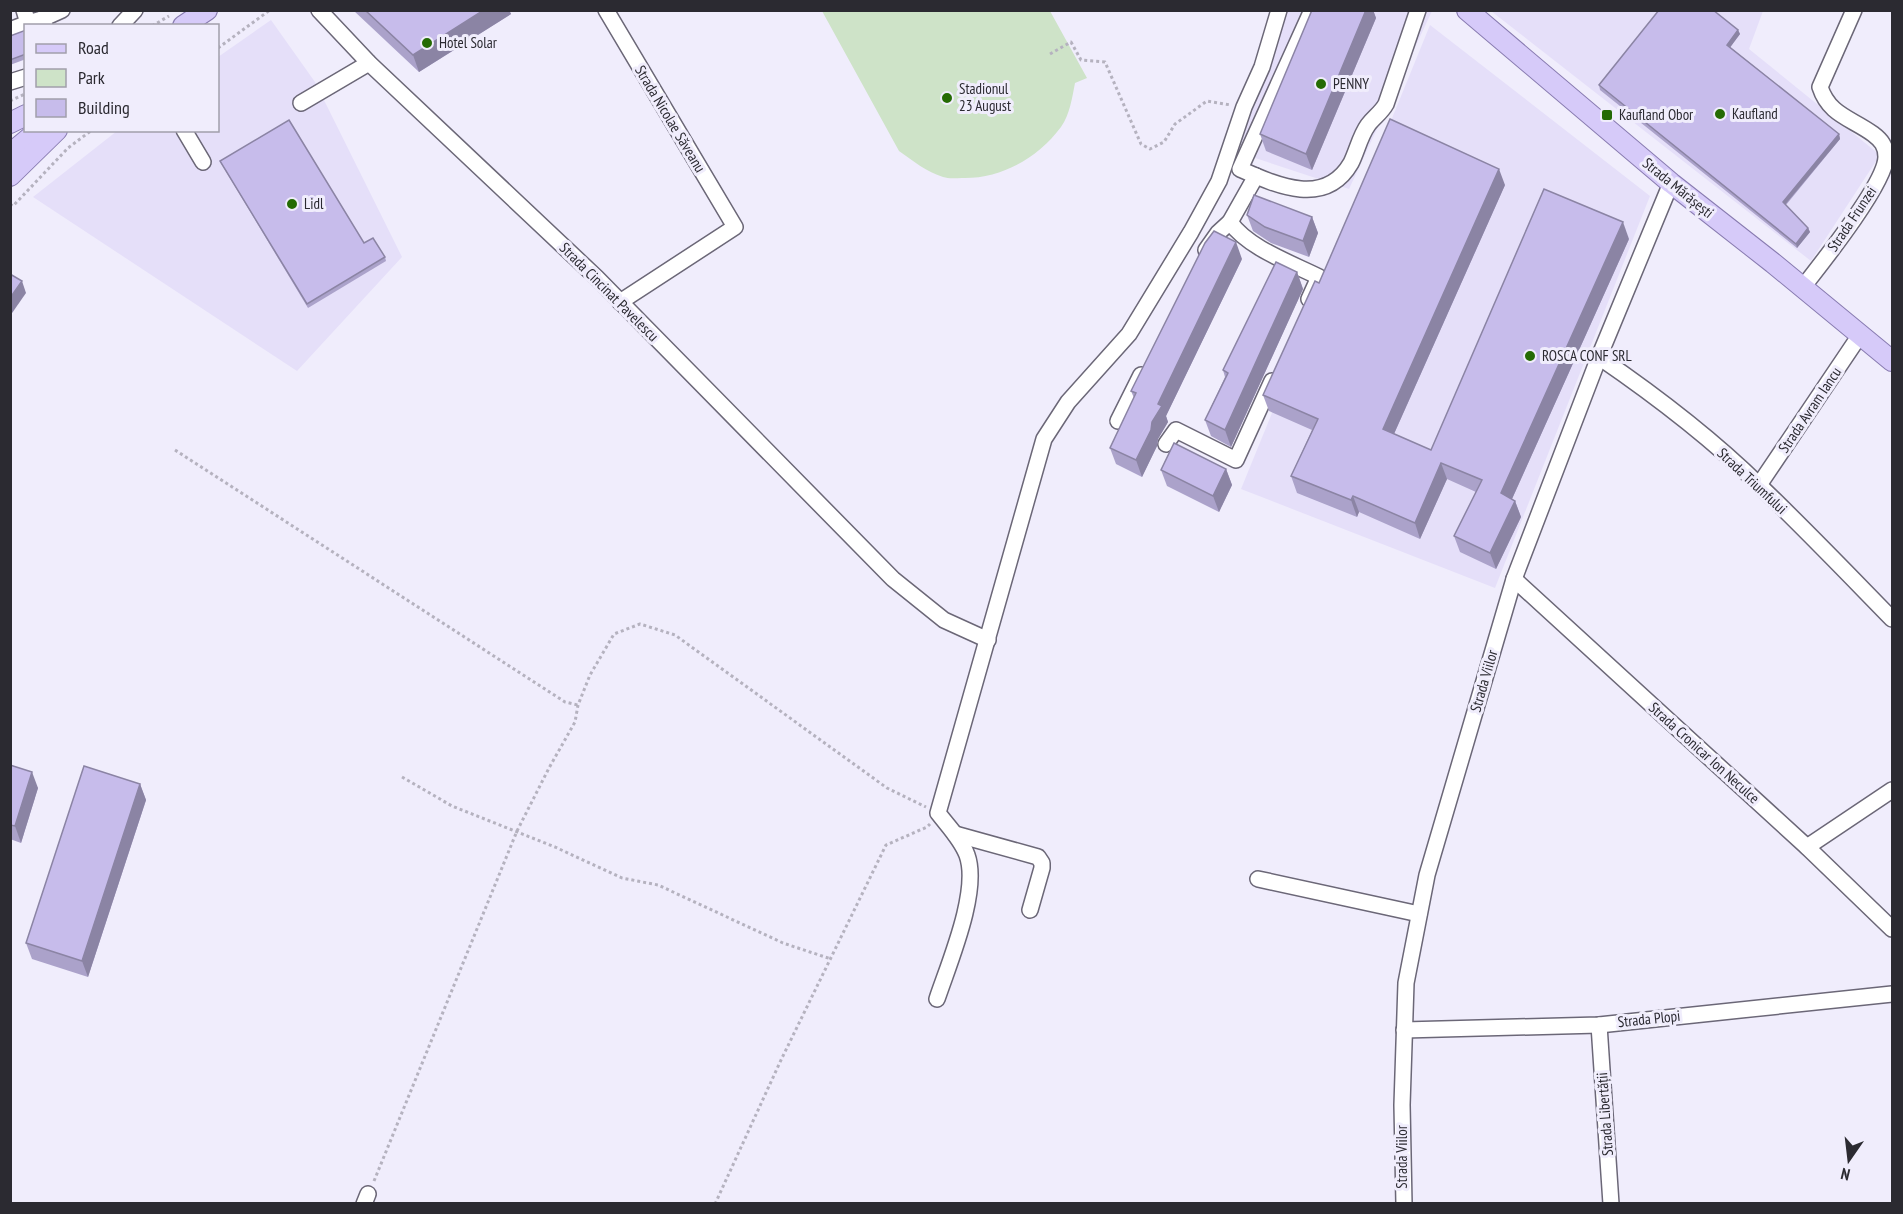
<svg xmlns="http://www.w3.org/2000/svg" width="1903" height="1214" font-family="'PT Sans Narrow',sans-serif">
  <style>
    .built { fill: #e5dff9 }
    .green { fill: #cee3c8 }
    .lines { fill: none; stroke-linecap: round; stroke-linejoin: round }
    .minor-casing { stroke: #6b6777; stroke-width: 18 }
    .major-casing { stroke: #887bb0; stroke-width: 22 }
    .path { stroke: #b5b2bf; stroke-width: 3; stroke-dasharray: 3 3; stroke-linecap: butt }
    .minor { stroke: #fff; stroke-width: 15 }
    .major { stroke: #d6caf9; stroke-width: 20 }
    .wall { fill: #aba2ca }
    .shaded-wall { fill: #8b84a4 }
    .building { fill: #c7bceb; stroke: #8b84a4; stroke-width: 1.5 }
    .poi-dot { fill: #256b04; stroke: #f0edfc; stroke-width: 2 }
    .labels { text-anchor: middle; stroke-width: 6; stroke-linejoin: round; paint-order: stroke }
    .poi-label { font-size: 15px; fill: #2b2a31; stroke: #f0edfc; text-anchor: start }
    .street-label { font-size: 15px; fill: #2b2a31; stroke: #f0edfc }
  </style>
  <rect width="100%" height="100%" fill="#f0edfc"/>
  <g class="built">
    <polygon points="1284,11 1432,11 1349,189 1237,152"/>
    <polygon points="1491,11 1763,11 1749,49 1880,155 1811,261"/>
    <polygon points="271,20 315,82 402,257 297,371 33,197 117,131 218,130 218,57"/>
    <polygon points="1430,25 1650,196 1495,588 1241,489"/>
  </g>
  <path class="green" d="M 822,11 L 1050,11 L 1087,78 L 1075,83 C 1072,98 1070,114 1061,127 C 1038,158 1001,179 962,178 C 956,178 949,179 943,177 C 927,172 913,161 899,151 Z"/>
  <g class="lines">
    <g class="minor-casing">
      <g id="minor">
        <polyline points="24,10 28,23 42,19 45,26"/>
        <polyline points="319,10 369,63 597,278 893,579 944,620 988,640"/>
        <polyline points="606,10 735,227 620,302"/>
        <path d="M 1312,10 L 1240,169 C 1276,185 1325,208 1351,163 C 1357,151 1360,136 1368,125 C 1374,117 1381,113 1386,104 L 1418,10"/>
        <polyline points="42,19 62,10"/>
        <polyline points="120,26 135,10"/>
        <polyline points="10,30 28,23"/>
        <polyline points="10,82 26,77"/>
        <polyline points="301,103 369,63"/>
        <polyline points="184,130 203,162"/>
        <path d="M 1230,222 C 1248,248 1291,263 1319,277 L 1309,299"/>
        <polyline points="1206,250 1218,233 1230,222 1256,176"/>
        <path d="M 1803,287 C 1821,264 1885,184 1886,157 C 1886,146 1881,140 1873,134 C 1851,118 1829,115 1820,87 L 1854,10"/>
        <path d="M 1599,357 C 1656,396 1711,438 1760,486 C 1805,529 1848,574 1892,619"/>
        <polyline points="1118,421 1141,375"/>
        <polyline points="1166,444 1176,430 1236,460 1272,381"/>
        <polyline points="1759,485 1860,335"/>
        <polyline points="1514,579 1807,847 1892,929"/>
        <polyline points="955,834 1038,857 1042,863 1042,868 1030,910"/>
        <polyline points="1807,847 1892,790"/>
        <polyline points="1258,879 1419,914"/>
        <path d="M 937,999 C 949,963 980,891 967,855 C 961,839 948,826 938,813 L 1044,439 L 1068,402 L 1129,334 L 1191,232 L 1219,181 L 1244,107 L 1262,67 L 1279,10"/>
        <polyline points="1599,1025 1611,1204"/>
        <polyline points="1404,1030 1599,1025 1892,994"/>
        <polyline points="364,1204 368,1194"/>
        <polyline points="1404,1204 1402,1105 1406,983 1427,875 1514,579 1599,357 1671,183"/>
      </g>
    </g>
    <g class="major-casing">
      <g id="major">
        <polyline points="1467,10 1671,183 1773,263 1892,361"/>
        <polyline points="183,26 207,10"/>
        <polyline points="10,123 26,115"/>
        <polyline points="10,154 39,130"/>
        <polyline points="10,176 57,130"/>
      </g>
    </g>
    <g class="path">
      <polyline points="152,26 169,16"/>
      <polyline points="218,48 270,10"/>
      <polyline points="1050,54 1071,42 1081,60 1105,62 1141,144 1150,149 1164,142 1175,124 1207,101 1231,105"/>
      <polyline points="10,101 25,94"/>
      <polyline points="10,204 13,206 68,148 92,130"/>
      <polyline points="175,450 565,702 578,705"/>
      <polyline points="402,777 452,806 555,847 622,878 658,885 783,943 831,959"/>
      <polyline points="374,1181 517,831 549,768 575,722 578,705 590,675 614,634 640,624 675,635 887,788 926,807"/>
      <polyline points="715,1204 781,1060 886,845 927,827 930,824"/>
    </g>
    <use href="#minor" class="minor"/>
    <use href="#major" class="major"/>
  </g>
  <g class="wall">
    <polygon points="353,10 509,10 511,14 419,72"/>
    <polygon points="1312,10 1373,10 1376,18 1312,170 1266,151 1260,134"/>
    <polygon points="26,30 26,59 10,65 10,36"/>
    <polygon points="1738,30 1740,34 1730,47 1839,134 1840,139 1786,205 1808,228 1810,232 1797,248 1600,90 1599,85"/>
    <polygon points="220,161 364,243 385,257 386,261 308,308 222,165"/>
    <polygon points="1505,185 1394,434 1431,450 1629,239 1512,499 1515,501 1521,517 1496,569 1460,552 1454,536 1476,492 1447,479 1420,539 1359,512 1357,517 1297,493 1291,476 1312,430 1269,411 1263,395 1319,283"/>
    <polygon points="1247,215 1312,217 1318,233 1309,257 1271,243 1253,231"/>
    <polygon points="1242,259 1166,416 1168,422 1158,439 1157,446 1142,477 1116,464 1110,448 1134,398 1131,391"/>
    <polygon points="1297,272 1303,289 1231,447 1211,436 1205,420 1225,377 1223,370"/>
    <polygon points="1226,469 1232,485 1219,512 1167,486 1161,470"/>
    <polygon points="10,765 38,788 21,843 10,839"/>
    <polygon points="140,784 146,800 88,977 32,959 26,943"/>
  </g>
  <g class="shaded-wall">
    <polygon points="484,10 509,10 511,14 419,72 413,55"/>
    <polygon points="1366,10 1373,10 1376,18 1312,170 1306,154"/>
    <polygon points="1738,30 1740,34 1729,49 1727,45"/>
    <polygon points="1839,134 1840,139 1784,206 1783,202"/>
    <polygon points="1499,169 1505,185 1389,445 1383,429"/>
    <polygon points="1312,217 1318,233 1309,257 1303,241"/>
    <polygon points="1623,222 1629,239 1507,510 1501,493"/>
    <polygon points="1808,228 1810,232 1797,248 1796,244"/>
    <polygon points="1236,242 1242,259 1166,416 1168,422 1158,439 1157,446 1142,477 1136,460 1152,422 1158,404"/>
    <polygon points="1297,272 1303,289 1231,447 1225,430"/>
    <polygon points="22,281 26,293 10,316 10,298"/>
    <polygon points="1441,463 1447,479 1420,539 1415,523"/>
    <polygon points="1226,469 1232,485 1219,512 1213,496"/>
    <polygon points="1353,496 1359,512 1357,517 1351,500"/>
    <polygon points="1515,501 1521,517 1496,569 1490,553"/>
    <polygon points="32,772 38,788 21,843 15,826"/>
    <polygon points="140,784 146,800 88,977 82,961"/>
  </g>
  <g class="building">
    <polygon points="365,10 484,10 413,55"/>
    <polygon points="1312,10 1366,10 1306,154 1260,134"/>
    <polygon points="1659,10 1713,10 1738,30 1727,45 1839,134 1783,202 1808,228 1796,244 1599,85"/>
    <polygon points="26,30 26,54 10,60 10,36"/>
    <polygon points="1390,119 1499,169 1383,429 1431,450 1544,189 1623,222 1501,493 1515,501 1490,553 1454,536 1482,480 1441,463 1415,523 1353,496 1351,500 1291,476 1318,419 1263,395 1315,281 1319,283"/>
    <polygon points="289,120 364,243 373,238 385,257 307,304 220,161"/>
    <polygon points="1254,195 1312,217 1303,241 1265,227 1247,215"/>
    <polygon points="1214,231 1236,242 1158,404 1162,406 1152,422 1151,430 1136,460 1110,448 1136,393 1131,391 1205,243"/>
    <polygon points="1276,262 1297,272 1225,430 1205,420 1228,373 1223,370"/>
    <polygon points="10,274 22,281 10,298"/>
    <polygon points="1174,443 1226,469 1213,496 1161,470"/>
    <polygon points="10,765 32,772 15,826 10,825"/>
    <polygon points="84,766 140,784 82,961 26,943"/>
  </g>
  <g class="poi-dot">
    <circle cx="427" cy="43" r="6"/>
    <circle cx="1321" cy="84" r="6"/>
    <circle cx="947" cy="98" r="6"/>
    <circle cx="1720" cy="114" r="6"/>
    <rect x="1601" y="109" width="12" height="12" rx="3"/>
    <circle cx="292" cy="204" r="6"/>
    <circle cx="1530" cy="356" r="6"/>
  </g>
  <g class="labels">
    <g class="poi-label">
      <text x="439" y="48">Hotel Solar</text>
      <text x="1333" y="89">PENNY</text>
      <text x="959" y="94">Stadionul<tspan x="959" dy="17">23 August</tspan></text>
      <text x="1732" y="119">Kaufland</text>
      <text x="1619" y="120">Kaufland Obor</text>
      <text x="304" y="209">Lidl</text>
      <text x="1542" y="361">ROSCA CONF SRL</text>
    </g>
    <g class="street-label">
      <text transform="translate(670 119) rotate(59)" y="5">Strada Nicolae Săveanu</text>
      <text transform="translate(1678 188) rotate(39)" y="5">Strada Mărășești</text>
      <text transform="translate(1852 219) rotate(-56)" y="5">Strada Frunzei</text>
      <text transform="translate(609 292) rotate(45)" y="5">Strada Cincinat Pavelescu</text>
      <text transform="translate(1810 410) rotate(-56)" y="5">Strada Avram Iancu</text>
      <text transform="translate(1752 481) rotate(43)" y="5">Strada Triumfului</text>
      <text transform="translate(1484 681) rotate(-74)" y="5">Strada Viilor</text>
      <text transform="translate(1704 753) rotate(42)" y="5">Strada Cronicar Ion Neculce</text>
      <text transform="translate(1649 1019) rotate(-6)" y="5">Strada Plopi</text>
      <text transform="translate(1605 1114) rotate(-94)" y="5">Strada Libertății</text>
      <text transform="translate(1402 1157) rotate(-90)" y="5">Strada Viilor</text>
    </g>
  </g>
  <rect width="1903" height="1214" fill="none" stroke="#2b2a31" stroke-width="24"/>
  <rect x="24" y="24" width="195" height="108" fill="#f0edfc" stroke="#a19fab" stroke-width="1.5"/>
  <rect x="36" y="44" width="30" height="9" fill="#d6caf9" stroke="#a19fab" stroke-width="1.5"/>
  <text x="78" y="54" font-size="18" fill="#2b2a31">Road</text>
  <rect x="36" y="69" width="30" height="18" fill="#cee3c8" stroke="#a19fab" stroke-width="1.5"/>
  <text x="78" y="84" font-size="18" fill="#2b2a31">Park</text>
  <rect x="36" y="99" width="30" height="18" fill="#c7bceb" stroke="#a19fab" stroke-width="1.5"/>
  <text x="78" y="114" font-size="18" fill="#2b2a31">Building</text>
  <g transform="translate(1849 1160) rotate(194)" stroke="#f0edfc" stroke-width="4.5" paint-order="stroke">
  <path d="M0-4.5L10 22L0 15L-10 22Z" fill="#2b2a31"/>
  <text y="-9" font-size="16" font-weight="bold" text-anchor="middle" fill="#2b2a31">N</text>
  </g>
</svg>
